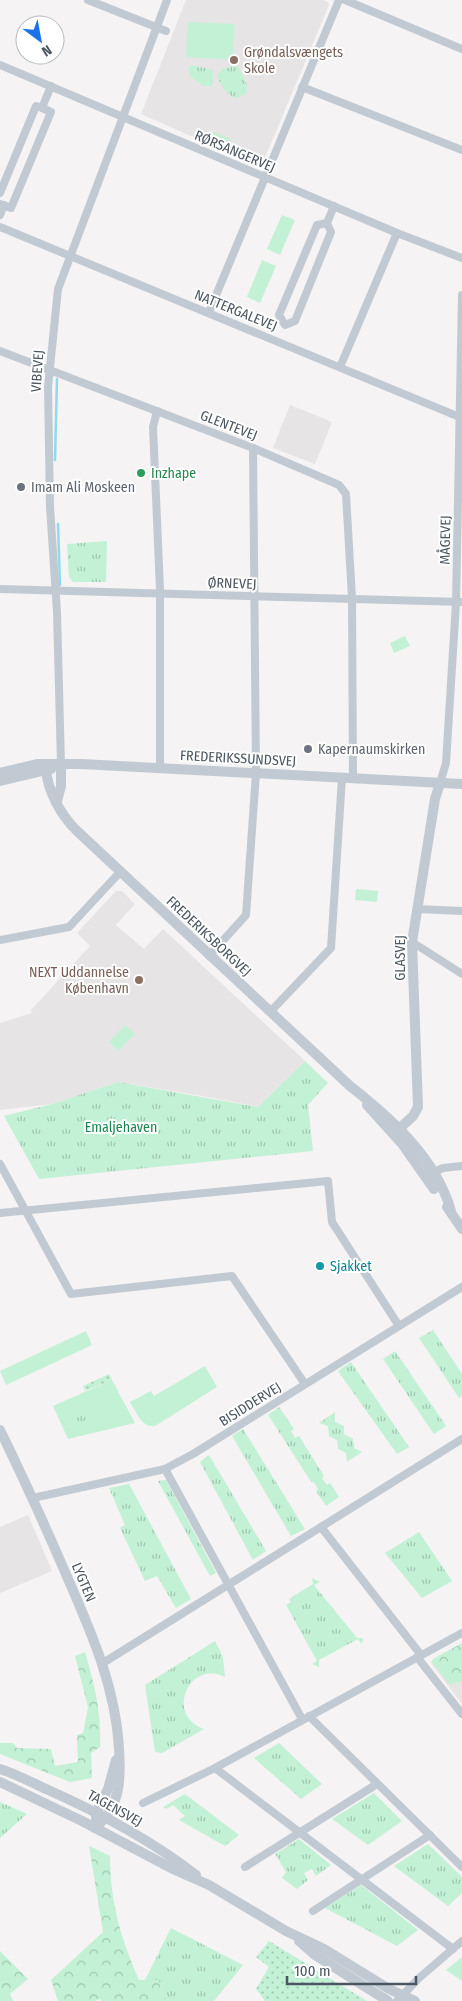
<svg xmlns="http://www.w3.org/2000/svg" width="462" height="2001" font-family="'Fira Sans Condensed',sans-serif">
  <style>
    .education { fill: #e6e4e5 }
    .grass { fill: #c3f1d5 }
    .forest { fill: url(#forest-crowns) }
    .park { fill: url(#park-tufts) }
    .garden { fill: url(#garden-dots) }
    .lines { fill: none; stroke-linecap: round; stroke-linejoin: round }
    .stream { stroke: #90daee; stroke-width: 2.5 }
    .minor { stroke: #c1cad2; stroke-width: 8 }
    .tertiary { stroke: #c1cad2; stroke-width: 10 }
    .education-dot { fill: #8d6e63; stroke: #fff; stroke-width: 2 }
    .leisure-dot { fill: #2e9e5b; stroke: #fff; stroke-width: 2 }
    .worship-dot { fill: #6b7280; stroke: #fff; stroke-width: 2 }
    .culture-dot { fill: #0f9aa8; stroke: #fff; stroke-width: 2 }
    .labels { text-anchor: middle; stroke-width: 4; stroke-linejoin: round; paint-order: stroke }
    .education-label { font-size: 14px; fill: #785e54; stroke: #fff; text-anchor: start }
    .street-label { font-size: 14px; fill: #4a5661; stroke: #fff }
    .leisure-label { font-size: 14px; fill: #27864d; stroke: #fff; text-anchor: start }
    .worship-label { font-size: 14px; fill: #5b616d; stroke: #fff; text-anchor: start }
    .park-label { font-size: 14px; fill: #17864f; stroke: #fff }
    .culture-label { font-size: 14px; fill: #0d838f; stroke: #fff; text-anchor: start }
  </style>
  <defs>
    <pattern id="forest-crowns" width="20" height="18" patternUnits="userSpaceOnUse" patternTransform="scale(1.25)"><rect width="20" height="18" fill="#c3f1d5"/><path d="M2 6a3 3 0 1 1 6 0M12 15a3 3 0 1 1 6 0" fill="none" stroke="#a0c6b0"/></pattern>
    <pattern id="park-tufts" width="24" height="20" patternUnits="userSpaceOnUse" patternTransform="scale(1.25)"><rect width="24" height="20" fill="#c3f1d5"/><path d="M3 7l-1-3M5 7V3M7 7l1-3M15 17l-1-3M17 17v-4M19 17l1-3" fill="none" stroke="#a0c6b0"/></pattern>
    <pattern id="garden-dots" width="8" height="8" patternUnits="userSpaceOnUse" patternTransform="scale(1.25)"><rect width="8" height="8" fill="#c3f1d5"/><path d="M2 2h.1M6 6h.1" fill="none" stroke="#a0c6b0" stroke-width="1.8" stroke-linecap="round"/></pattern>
  </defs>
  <rect width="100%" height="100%" fill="#f5f3f3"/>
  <g class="education">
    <polygon points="186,0 323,0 328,2 329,5 261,167 141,114"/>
    <polygon points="290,405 332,422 315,464 273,448"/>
    <polygon points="116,891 122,891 135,904 116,925 144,949 163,929 305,1061 258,1107 197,1095 118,1082 52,1104 0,1110 0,1023 32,1013 31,1010 90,946 77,933"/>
    <polygon points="28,1515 52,1571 0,1593 0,1527"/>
    <polygon points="462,1644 462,1704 431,1663 432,1660"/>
  </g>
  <g class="grass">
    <polygon points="188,22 235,24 233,60 186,57"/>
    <polygon points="213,132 231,139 226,150 209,143"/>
    <polygon points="282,215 295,220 280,255 267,249"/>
    <polygon points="262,260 276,266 260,303 247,297"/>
    <polygon points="405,636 410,646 394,653 390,643"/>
    <polygon points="356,889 378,891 377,902 355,900"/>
    <polygon points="125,1025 135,1034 118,1051 109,1042"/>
    <polygon points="86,1331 92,1345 6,1385 0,1371"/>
    <path d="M 205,1366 L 217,1387 L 155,1426 C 142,1428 136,1412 130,1402 L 151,1391 L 154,1396 Z"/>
    <polygon points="112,1380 135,1423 68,1439 53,1406"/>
  </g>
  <g class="forest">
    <polygon points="462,1643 462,1681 450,1685 432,1662 433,1659"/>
    <path d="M 85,1652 C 94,1683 102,1714 100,1747 L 91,1753 L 92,1778 L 70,1782 L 0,1754 L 0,1743 L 13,1743 L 17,1748 L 51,1749 L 55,1766 L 78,1762 L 77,1735 L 83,1733 L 88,1707 L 75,1656 Z"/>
    <path d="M 89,1846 L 110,1856 C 110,1902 121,1939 139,1980 L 159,1980 L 162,1994 L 168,2001 L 101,2001 L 100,1999 L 95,2001 L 58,2001 L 51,1980 L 103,1932 Z"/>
    <polygon points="0,1951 28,1979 10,1994 13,2001 0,2001"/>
  </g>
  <g class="park">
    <polygon points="191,65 213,70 212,86 203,86 190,76 188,68"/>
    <path d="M 235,66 L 239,68 L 247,85 L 246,94 L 236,98 C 226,95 221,85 217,76 L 222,69 Z"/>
    <polygon points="107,541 106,582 73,582 69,577 67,544"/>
    <polygon points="305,1061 328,1083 308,1105 313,1151 39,1179 4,1116 52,1104 118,1082 258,1107"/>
    <polygon points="433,1330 462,1374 462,1395 459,1398 419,1338"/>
    <polygon points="395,1351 446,1426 434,1434 383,1359"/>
    <polygon points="351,1362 409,1447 397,1454 338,1371"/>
    <polygon points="82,1406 88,1419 74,1426 68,1413"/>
    <polygon points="279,1407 294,1429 291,1431 295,1438 299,1436 324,1476 322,1478 327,1485 330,1483 339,1497 326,1506 316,1491 318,1489 314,1482 312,1483 268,1415"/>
    <polygon points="335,1412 335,1422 344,1426 344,1434 353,1439 354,1448 362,1452 347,1462 346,1453 338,1449 337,1440 329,1436 328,1426 319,1423"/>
    <polygon points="243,1429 305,1529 291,1536 232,1436"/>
    <polygon points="209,1455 266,1551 253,1560 200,1462"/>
    <polygon points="166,1480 216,1573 210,1576 158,1481"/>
    <polygon points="129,1484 191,1599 176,1608 157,1576 145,1581 120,1528 125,1525 109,1488"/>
    <polygon points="419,1532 452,1581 422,1598 385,1553"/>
    <polygon points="312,1578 320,1582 314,1585 357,1638 363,1638 363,1641 361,1644 358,1639 319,1660 319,1667 312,1664 317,1661 286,1605 291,1602 289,1599 313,1584"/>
    <path d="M 215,1641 L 223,1657 L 225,1677 C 190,1659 164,1714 204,1729 L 162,1753 L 155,1752 L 145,1685 Z"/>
    <polygon points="279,1743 322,1784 301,1799 254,1758"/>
    <polygon points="374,1793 402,1821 368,1845 332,1819"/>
    <polygon points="185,1794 239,1835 225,1846 179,1820 185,1816 173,1805 166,1809 163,1807"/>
    <polygon points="0,1802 27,1814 0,1838"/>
    <polygon points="299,1839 331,1865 316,1876 312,1869 304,1873 308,1880 297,1889 282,1878 286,1872 275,1854"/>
    <polygon points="428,1844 462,1877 462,1893 448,1906 394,1866"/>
    <polygon points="361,1885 418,1930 397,1946 325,1908"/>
    <polygon points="171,1928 243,1965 214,2001 168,2001 162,1994 159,1980 145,1980"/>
    <polygon points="462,1957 462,1981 446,1970"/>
  </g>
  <g class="garden">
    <polygon points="109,1374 112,1380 85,1391 83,1386"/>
    <polygon points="269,1941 367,2001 265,2001 256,1989 269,1967 256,1957"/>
  </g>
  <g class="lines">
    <g class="stream">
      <polyline points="55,460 57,379"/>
      <polyline points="58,524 60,585"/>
    </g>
    <g class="minor">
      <polyline points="88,0 166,31"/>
      <polyline points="345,0 462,49"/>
      <polyline points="0,65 397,233 462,258"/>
      <polyline points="302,87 462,150"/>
      <polyline points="0,193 36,106 42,108"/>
      <polyline points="0,204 11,208 51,112 42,108 51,86"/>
      <polyline points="0,215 4,205"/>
      <polyline points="327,223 331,232 295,321 285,325 279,315 317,225 327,223 334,206"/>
      <polyline points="0,227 462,418"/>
      <polyline points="209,312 339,0"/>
      <polyline points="0,351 253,448 339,485 346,494 352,598 353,778"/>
      <polyline points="340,367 397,233"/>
      <polyline points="157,411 153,427 160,590 160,767"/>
      <polyline points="0,589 462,602"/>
      <polyline points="61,764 57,612 50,507 48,387 58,289 167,0"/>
      <polyline points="440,783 446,763 456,603 462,295"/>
      <polyline points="417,909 462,911"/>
      <polyline points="0,940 69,927 121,871"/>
      <polyline points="412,942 462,974"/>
      <polyline points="209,956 246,915 256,773 253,448"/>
      <polyline points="271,1011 331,948 342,778"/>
      <polyline points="0,1164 71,1294 232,1276 305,1384"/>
      <polyline points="430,1174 443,1168 462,1166"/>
      <polyline points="0,1213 328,1181 332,1222 399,1326"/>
      <polyline points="165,1469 302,1719"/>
      <polyline points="33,1498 165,1469 193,1454 462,1287"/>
      <polyline points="321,1527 421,1655"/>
      <polyline points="417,1657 462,1714"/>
      <polyline points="103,1663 462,1439"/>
      <polyline points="309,1716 462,1867"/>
      <polyline points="215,1768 453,1949"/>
      <polyline points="143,1803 215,1768 462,1633"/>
      <polyline points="245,1867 377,1784"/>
      <polyline points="313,1911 430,1835"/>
      <polyline points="397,2001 419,1978 462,1941"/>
    </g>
    <g class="tertiary">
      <path d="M 46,770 C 48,792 61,815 76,830 L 350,1086 C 392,1119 436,1158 451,1211"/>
      <polyline points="0,773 37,764 81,764 462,784"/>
      <polyline points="0,781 51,769"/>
      <polyline points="57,801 61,786 61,764"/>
      <polyline points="367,1105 403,1145 434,1189"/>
      <polyline points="400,1128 413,1116 418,1107 412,942 435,799 440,783"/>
      <polyline points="447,1207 462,1229"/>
      <path d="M 0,1430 C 22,1475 42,1519 62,1565 C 88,1625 115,1682 119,1748 C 121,1780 121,1806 95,1828"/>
      <path d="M 0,1769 C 16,1774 31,1782 46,1789 C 98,1812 151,1840 196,1875"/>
      <polyline points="0,1782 82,1821 175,1870 209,1885 286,1931 324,1949 389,1989 415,2001"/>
      <polyline points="96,1819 96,1813 108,1789 116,1760"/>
      <polyline points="299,1941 315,1955 388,2001"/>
    </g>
  </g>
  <g class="education-dot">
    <circle cx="234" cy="60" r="5"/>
    <circle cx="139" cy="980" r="5"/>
  </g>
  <circle class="leisure-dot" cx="141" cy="473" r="5"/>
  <g class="worship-dot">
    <circle cx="21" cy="487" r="5"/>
    <circle cx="308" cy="749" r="5"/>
  </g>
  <circle class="culture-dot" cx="320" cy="1266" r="5"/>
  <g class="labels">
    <g class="education-label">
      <text x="244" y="57">Grøndalsvængets<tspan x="244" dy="16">Skole</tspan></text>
      <text x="129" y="977" text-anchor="end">NEXT Uddannelse<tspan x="129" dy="16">København</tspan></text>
    </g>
    <g class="street-label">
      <text transform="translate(235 151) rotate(23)" y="5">RØRSANGERVEJ</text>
      <text transform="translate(236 310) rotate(22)" y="5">NATTERGALEVEJ</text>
      <text transform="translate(37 371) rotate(-86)" y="5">VIBEVEJ</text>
      <text transform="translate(229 425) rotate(21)" y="5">GLENTEVEJ</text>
      <text transform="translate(445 540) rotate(-89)" y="5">MÅGEVEJ</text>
      <text transform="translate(232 583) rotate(2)" y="5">ØRNEVEJ</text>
      <text transform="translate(238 758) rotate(3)" y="5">FREDERIKSSUNDSVEJ</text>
      <text transform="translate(209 936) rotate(43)" y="5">FREDERIKSBORGVEJ</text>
      <text transform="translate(400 958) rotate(-90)" y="5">GLASVEJ</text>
      <text transform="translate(250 1404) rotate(-32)" y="5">BISIDDERVEJ</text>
      <text transform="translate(84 1582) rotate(67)" y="5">LYGTEN</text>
      <text transform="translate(115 1808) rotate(29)" y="5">TAGENSVEJ</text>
    </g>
    <g class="leisure-label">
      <text x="151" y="478">Inzhape</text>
    </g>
    <g class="worship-label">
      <text x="31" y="492">Imam Ali Moskeen</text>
      <text x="318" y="754">Kapernaumskirken</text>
    </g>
    <g class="park-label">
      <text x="121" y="1132">Emaljehaven</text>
    </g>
    <g class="culture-label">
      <text x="330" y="1271">Sjakket</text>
    </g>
  </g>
  <g transform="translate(40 40) rotate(148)"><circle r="24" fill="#ffffff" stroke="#b7bbc0"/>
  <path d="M0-4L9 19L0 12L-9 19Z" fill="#1a73e8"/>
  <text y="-8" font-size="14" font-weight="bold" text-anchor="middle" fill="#4a5661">N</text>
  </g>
  <path d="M287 1976v8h129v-8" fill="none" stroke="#4a5661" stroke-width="2.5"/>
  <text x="294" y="1976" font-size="15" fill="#4a5661" stroke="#ffffff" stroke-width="4" paint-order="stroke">100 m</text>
</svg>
